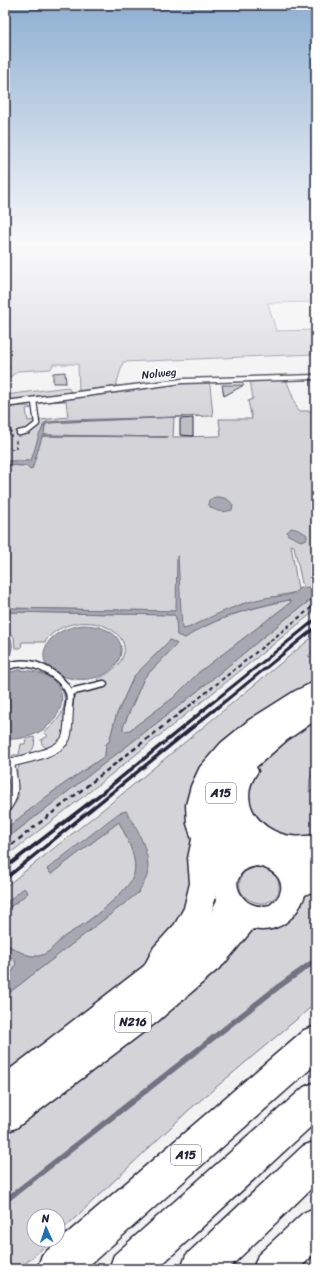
<svg xmlns="http://www.w3.org/2000/svg" width="321" height="1274" font-family="Sriracha,sans-serif">
  <style>
    .green { fill: #d3d3d8; stroke: #7a7a8a }
    .water { fill: #a8a8b2; stroke: #727282 }
    .lines { fill: none; stroke-linecap: round; stroke-linejoin: round }
    .stream { stroke: #727282; stroke-width: 5.5 }
    .building { fill: #bebec6; stroke: #22223b }
    .lane-far2-casing { stroke: #22223b; stroke-width: 7 }
    .lane-far1-casing { stroke: #22223b; stroke-width: 9 }
    .lane-casing { stroke: #22223b; stroke-width: 10 }
    .street-casing { stroke: #22223b; stroke-width: 3 }
    .primary-casing { stroke: #22223b; stroke-width: 3 }
    .highway-casing { stroke: #22223b; stroke-width: 3 }
    .path-far2 { stroke: #22223b; stroke-width: 1.5; stroke-dasharray: 3 2.5; stroke-linecap: butt }
    .path-far1 { stroke: #22223b; stroke-width: 2; stroke-dasharray: 4 3; stroke-linecap: butt }
    .path { stroke: #22223b; stroke-width: 2.5; stroke-dasharray: 5 3.5; stroke-linecap: butt }
    .lane-far2 { stroke: #fff; stroke-width: 4.5 }
    .lane-far1 { stroke: #fff; stroke-width: 6 }
    .lane { stroke: #fff; stroke-width: 8 }
    .street { fill: #fff; fill-rule: evenodd }
    .primary { fill: #fff; fill-rule: evenodd }
    .highway { fill: #fff; fill-rule: evenodd }
    .rail-far1 { stroke: #22223b; stroke-width: 3 }
    .rail { stroke: #22223b; stroke-width: 3.5 }
    .labels { text-anchor: middle; stroke-width: 3.5; stroke-linejoin: round; paint-order: stroke }
    .far-street-label { font-size: 11px; fill: #22223b; stroke: #fff }
    .shield { fill: #fff; stroke: #646476; stroke-width: 1 }
    .shield-label { font-size: 12px; font-weight: bold; fill: #22223b }
  </style>
  <rect width="100%" height="100%" fill="#f2f2f3"/>
  <filter id="ink" filterUnits="userSpaceOnUse"><feTurbulence type="fractalNoise" baseFrequency=".025" numOctaves="2"/><feDisplacementMap in="SourceGraphic" scale="8" xChannelSelector="R" yChannelSelector="G"/><feConvolveMatrix kernelMatrix="1 2 1 2 8 2 1 2 1" color-interpolation-filters="sRGB"/></filter>
  <g filter="url(#ink)">
    <g class="green">
      <polygon points="5,243 316,243 316,302 268,303 276,331 316,330 316,354 123,362 116,386 79,391 78,364 53,364 51,369 18,371 5,381 5,371 10,367 5,368"/>
      <polygon points="286,379 298,411 316,411 316,583 310,587 304,588 302,583 294,546 291,545 298,590 296,592 242,604 184,630 181,628 176,610 174,611 5,608 5,465 27,466 30,470 32,469 42,437 44,436 167,437 45,435 43,433 46,424 60,421 174,417 173,437 221,436 219,419 252,419 248,401 253,399 250,380"/>
      <path d="M 207,382 L 210,385 L 213,416 L 68,420 L 44,423 L 31,461 L 5,461 L 5,408 C 14,407 24,404 32,408 L 26,409 L 28,421 L 36,420 L 39,424 L 40,420 L 68,417 L 66,401 L 38,402 L 166,384 Z"/>
      <polygon points="68,387 71,392 5,401 5,395"/>
      <polygon points="316,596 316,610 88,793 5,857 5,840 184,702 288,617"/>
      <path d="M 289,600 L 291,602 L 198,673 L 173,698 L 130,730 L 126,731 L 123,730 L 123,727 L 144,678 L 177,644 L 170,640 L 134,676 L 116,716 L 109,742 L 106,744 L 105,756 L 54,791 L 5,829 L 5,813 C 32,796 7,776 22,763 C 33,759 65,753 69,741 L 74,696 L 77,694 L 107,685 L 105,681 L 99,682 L 97,679 C 118,671 138,648 112,630 C 93,617 58,621 45,642 L 22,642 L 21,648 L 15,648 L 14,637 L 5,628 L 5,612 L 174,615 L 176,617 L 177,635 L 185,638 C 216,617 253,608 289,600 Z"/>
      <path d="M 316,634 L 316,649 L 308,656 L 310,657 L 316,652 L 316,680 L 263,711 L 213,751 L 198,770 L 191,788 L 187,810 L 190,839 L 195,854 L 197,885 L 163,952 L 71,1024 L 5,1072 L 5,996 L 130,899 L 146,877 L 147,862 L 145,851 L 126,811 L 47,870 L 51,874 L 119,822 C 126,837 138,857 134,874 C 131,889 92,919 78,928 C 74,931 69,933 65,936 C 57,942 50,954 39,956 C 27,958 16,949 5,944 L 5,911 L 28,893 L 24,889 L 5,904 L 5,887 L 116,799 Z"/>
      <path d="M 57,681 L 65,693 L 63,736 L 60,742 L 46,748 L 42,744 L 41,740 L 48,736 L 44,732 C 56,725 69,708 63,693 C 62,689 59,685 57,681 Z"/>
      <path d="M 316,717 L 316,767 L 310,779 L 309,792 L 316,789 L 316,841 L 282,841 L 249,818 L 244,782 C 261,755 289,734 316,717 Z"/>
      <path d="M 34,737 C 38,755 20,759 5,759 L 5,757 L 12,758 L 13,755 L 19,755 L 21,744 L 25,744 L 26,739 Z"/>
      <path d="M 256,867 C 264,868 272,870 277,878 C 279,883 280,888 278,893 C 268,915 226,898 244,872 Z"/>
      <polygon points="316,888 316,1003 189,1110 58,1234 58,1216 34,1216 34,1240 52,1240 19,1269 5,1269 5,1129 242,938"/>
      <polygon points="5,954 14,959 16,963 14,969 5,982"/>
    </g>
    <g class="water">
      <polygon points="202,416 48,423 45,425 44,435 168,437 44,436 42,437 32,469 30,470 27,466 5,465 5,461 31,461 39,435 46,422"/>
      <path d="M 215,497 C 222,497 230,498 233,506 L 232,510 C 222,513 216,512 208,505 L 209,500 Z"/>
      <path d="M 291,528 C 297,529 302,531 307,535 L 307,539 L 301,541 L 288,535 L 287,532 Z"/>
      <path d="M 177,556 L 178,556 L 182,629 L 188,628 C 212,616 239,603 265,598 C 275,596 295,597 299,588 L 310,587 L 316,583 L 316,596 L 288,617 L 184,702 L 5,840 L 5,829 L 54,791 L 105,756 L 106,744 L 109,742 L 116,716 L 134,676 L 170,640 L 177,644 L 144,678 L 123,727 L 123,730 L 126,731 L 130,730 L 173,698 L 198,673 L 291,602 L 289,600 C 253,607 216,617 185,638 L 177,635 L 176,617 L 174,615 L 5,612 L 5,608 L 175,611 L 176,609 Z"/>
      <path d="M 84,625 C 145,628 123,685 75,679 C 27,673 38,629 84,625 Z"/>
      <path d="M 5,630 C 15,640 14,652 5,662 Z"/>
      <path d="M 19,670 C 88,671 66,743 5,739 L 5,673 Z"/>
      <path d="M 126,811 C 137,828 152,855 147,876 C 145,882 141,887 138,893 L 5,996 L 5,982 L 14,969 L 16,963 L 14,959 L 5,954 L 5,944 C 16,949 27,958 39,956 C 50,954 57,942 65,936 C 69,933 74,931 78,928 C 92,919 131,889 134,874 C 138,858 126,836 119,822 L 51,874 L 47,869 L 111,819 L 119,813 Z"/>
      <polygon points="24,888 28,893 5,911 5,904"/>
    </g>
    <g class="lines">
      <polyline class="stream" points="5,1201 278,987 316,960"/>
    </g>
    <g class="building">
      <polygon points="65,372 66,383 53,383 53,373"/>
      <polygon points="222,385 244,385 224,396"/>
      <polygon points="193,418 193,436 180,435 180,419"/>
    </g>
    <g class="lines">
      <g class="lane-far2-casing">
        <polyline id="lane-far2" points="19,433 28,431 37,424 34,401"/>
      </g>
      <g class="lane-far1-casing">
        <g id="lane-far1">
          <path d="M 5,667 C 13,664 22,663 30,664 C 43,666 64,679 69,693 C 71,698 69,706 68,711"/>
          <polyline points="70,692 104,684"/>
        </g>
      </g>
      <g class="lane-casing">
        <g id="lane">
          <path d="M 5,763 L 10,763 C 13,780 18,795 5,809"/>
          <path d="M 10,763 C 24,759 60,753 66,738 C 69,730 68,719 69,710"/>
        </g>
      </g>
      <g class="street-casing">
        <polygon id="street" points="316,375 316,379 182,383 5,407 5,401 182,379"/>
      </g>
      <g class="primary-casing">
        <path id="primary" d="M 256,844 L 273,848 L 291,857 L 316,848 L 316,890 L 305,895 C 297,918 279,934 253,929 L 224,964 L 157,1022 L 16,1128 L 5,1132 L 5,1073 L 192,929 L 211,912 L 217,900 C 210,884 214,861 232,852 C 239,848 248,847 256,844 ZM 256,866 C 279,869 292,889 270,905 C 265,906 259,907 254,905 C 243,902 232,886 240,875 C 244,869 250,867 256,866 Z"/>
      </g>
      <g class="highway-casing">
        <g id="highway">
          <path d="M 316,681 L 316,720 L 287,740 L 256,767 L 258,771 C 255,776 251,782 250,788 C 245,809 262,828 282,834 C 293,838 305,836 316,835 L 316,859 L 291,860 L 260,850 L 263,856 L 259,865 C 247,869 243,868 233,860 L 240,875 L 236,884 L 226,888 L 218,885 C 214,906 209,925 197,943 C 191,952 182,959 176,967 C 166,980 171,984 154,991 L 143,987 L 139,976 L 154,947 L 175,924 L 184,908 L 190,883 L 188,858 L 192,839 L 187,824 L 186,805 L 191,786 L 200,767 L 221,743 L 249,720 L 295,691 Z"/>
          <polygon points="316,1026 316,1064 85,1269 37,1269 42,1255 304,1030"/>
          <polygon points="316,1082 316,1122 157,1269 109,1269 114,1255 304,1087"/>
          <polygon points="316,1141 316,1184 228,1269 181,1269 186,1255 303,1146"/>
          <polygon points="316,1207 316,1252 299,1269 253,1269 258,1255 303,1213"/>
        </g>
      </g>
      <g class="path-far2">
        <polyline points="5,417 9,417 11,432 5,433"/>
        <polyline points="5,422 10,422"/>
        <polyline points="5,437 12,436"/>
        <polyline points="5,449 16,449 16,440"/>
      </g>
      <polyline class="path-far1" points="183,711 316,604"/>
      <polyline class="path" points="5,850 184,710"/>
      <use href="#lane-far2" class="lane-far2"/>
      <use href="#lane-far1" class="lane-far1"/>
      <use href="#lane" class="lane"/>
      <use href="#street" class="street"/>
      <use href="#primary" class="primary"/>
      <use href="#highway" class="highway"/>
      <g class="rail-far1">
        <polyline points="202,711 316,619"/>
        <polyline points="213,711 316,627"/>
      </g>
      <g class="rail">
        <polyline points="5,868 102,793 204,710"/>
        <polyline points="5,879 214,710"/>
      </g>
    </g>
  </g>
  <linearGradient id="sky" x2="0" y2="1"><stop stop-color="#8eafd2"/><stop offset="0.58" stop-color="#f9f9fa"/><stop offset="1" stop-color="#f9f9fa" stop-opacity="0"/></linearGradient>
  <rect width="321" height="422" fill="url(#sky)"/>
  <g class="labels">
    <g class="far-street-label">
      <text transform="translate(159 373) rotate(-6)" y="4">Nolweg</text>
    </g>
    <g class="shield">
      <rect x="206" y="783" width="30" height="20" rx="3"/>
      <rect x="115" y="1012" width="36" height="20" rx="3"/>
      <rect x="171" y="1145" width="30" height="20" rx="3"/>
    </g>
    <g class="shield-label">
      <text x="221" y="797">A15</text>
      <text x="133" y="1026">N216</text>
      <text x="186" y="1159">A15</text>
    </g>
  </g>
  <rect width="321" height="1274" fill="none" stroke="#fff" stroke-width="20"/>
  <rect x="10" y="10" width="301" height="1254" fill="none" stroke="#22223b" stroke-width="1.5" filter="url(#ink)"/>
  <g transform="translate(46 1228) rotate(357)"><circle r="19" fill="#ffffff" stroke="#a7a7b1"/>
  <path d="M0-3L7 15L0 10L-7 15Z" fill="#1f6fb2"/>
  <text y="-6" font-size="11" font-weight="bold" text-anchor="middle" fill="#22223b">N</text>
  </g>
</svg>
